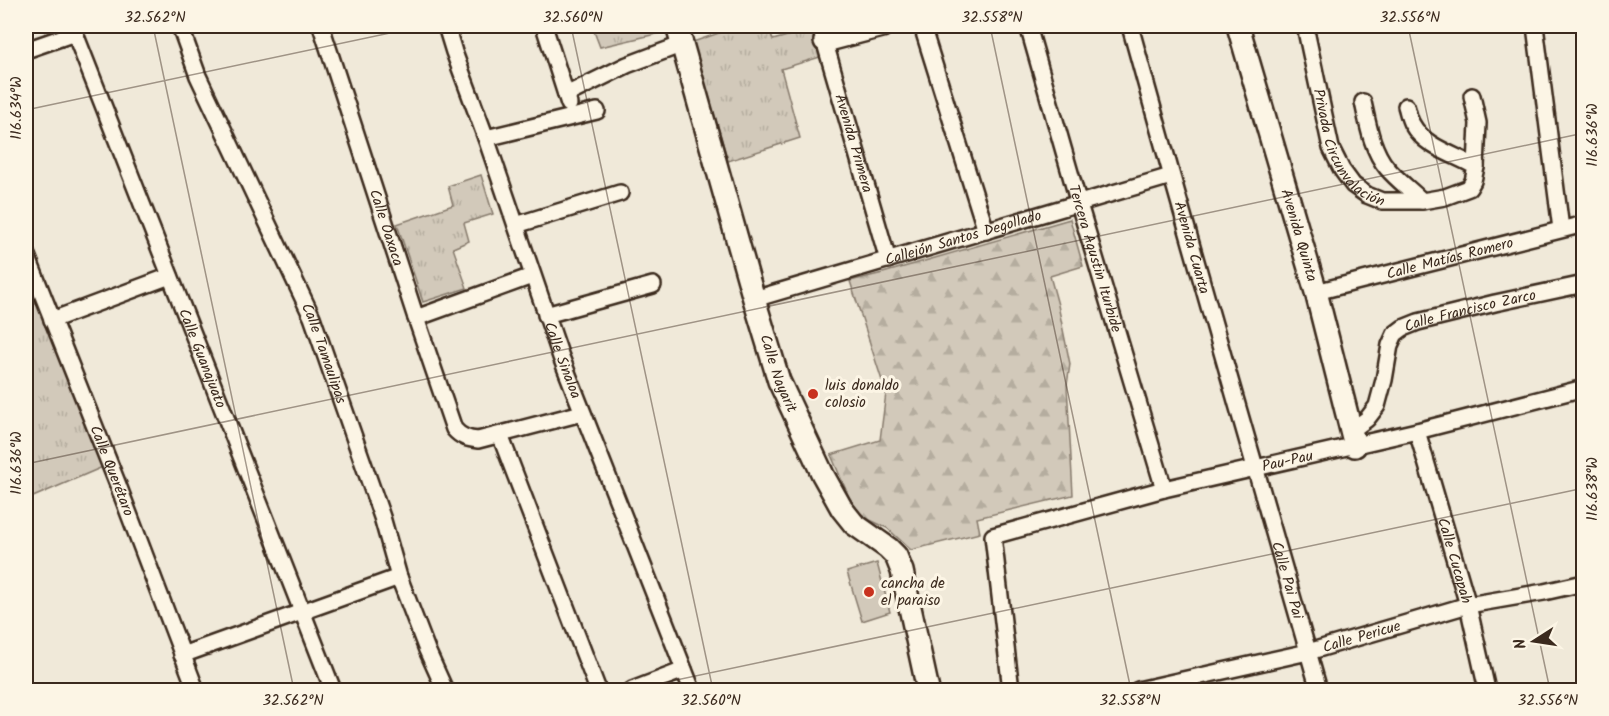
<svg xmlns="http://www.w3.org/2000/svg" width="1609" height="716" font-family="Kalam,sans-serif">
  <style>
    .grass { fill: url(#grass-tufts); stroke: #867a6c; stroke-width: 1.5 }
    .forest { fill: url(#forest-firs); stroke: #867a6c; stroke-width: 1.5 }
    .garden { fill: #d2c9ba; stroke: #867a6c; stroke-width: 1.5 }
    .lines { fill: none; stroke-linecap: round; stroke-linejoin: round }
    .street-casing { stroke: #3b2a1e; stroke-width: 20 }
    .secondary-casing { stroke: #3b2a1e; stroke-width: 26 }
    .street { stroke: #fcf5e5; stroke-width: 15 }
    .secondary { stroke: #fcf5e5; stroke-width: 21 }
    .ticks { fill: none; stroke: #3b2a1e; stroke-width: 1.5; stroke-opacity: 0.45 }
    .poi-dot { fill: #c8321e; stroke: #fcf5e5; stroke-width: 2 }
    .labels { text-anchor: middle; stroke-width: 6; stroke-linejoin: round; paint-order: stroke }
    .street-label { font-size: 15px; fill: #3b2a1e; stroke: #fcf5e5 }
    .poi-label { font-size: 15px; fill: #3b2a1e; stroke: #fcf5e5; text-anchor: start }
    .neatline { fill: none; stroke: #3b2a1e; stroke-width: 2 }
    .ticks-label { font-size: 15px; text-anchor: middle; fill: #3b2a1e }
  </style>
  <defs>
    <pattern id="grass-tufts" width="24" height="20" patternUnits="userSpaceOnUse" patternTransform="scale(1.5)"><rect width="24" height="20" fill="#d2c9ba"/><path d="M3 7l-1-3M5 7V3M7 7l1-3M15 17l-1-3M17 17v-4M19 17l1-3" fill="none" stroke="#b5ad9f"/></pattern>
    <pattern id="forest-firs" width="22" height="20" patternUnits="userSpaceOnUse" patternTransform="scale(1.5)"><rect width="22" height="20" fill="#d2c9ba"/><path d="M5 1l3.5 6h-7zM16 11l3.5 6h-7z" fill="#b5ad9f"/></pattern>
  </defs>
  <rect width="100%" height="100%" fill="#f0e9d9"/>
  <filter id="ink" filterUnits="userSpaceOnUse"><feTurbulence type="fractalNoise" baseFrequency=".0167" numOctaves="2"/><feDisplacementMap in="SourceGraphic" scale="12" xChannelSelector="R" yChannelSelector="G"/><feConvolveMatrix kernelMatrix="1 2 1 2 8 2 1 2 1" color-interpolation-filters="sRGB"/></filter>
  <g filter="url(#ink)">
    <g class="grass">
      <polygon points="592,26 667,26 669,31 600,47"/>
      <polygon points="739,26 768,26 773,40 812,29 820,57 781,69 800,138 728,161 693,42"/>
      <polygon points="481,175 493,214 464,223 469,241 453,248 467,288 423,302 397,224 453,205 448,186"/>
      <polygon points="26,266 105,466 26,500"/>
    </g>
    <polygon class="forest" points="1070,219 1083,266 1050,276 1058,305 1070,364 1067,385 1073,495 977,518 980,533 911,550 887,528 870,520 859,512 849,497 831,455 880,440 886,393 850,281 883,273"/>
    <polygon class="garden" points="877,563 890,612 862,621 847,572"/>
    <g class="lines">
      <g class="street-casing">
        <g id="street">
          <path id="s1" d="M 72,26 L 333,690"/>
          <path id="s2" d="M 180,26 L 198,76 L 312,317 L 382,517 L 399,577 L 427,650 L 445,690"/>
          <path id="s3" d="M 321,26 L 416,318 L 454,429 C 461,437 468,439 478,440 L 582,413"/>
          <path id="s4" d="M 446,26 L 454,52 L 486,138 L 561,357 L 692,690"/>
          <polyline points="544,26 569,104"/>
          <path id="s5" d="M 820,26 L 888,260"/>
          <polyline points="922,26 986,231"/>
          <path id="s6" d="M 1028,26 L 1079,204 L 1164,489"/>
          <path id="s7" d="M 1130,26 C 1191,248 1256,469 1319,690"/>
          <path id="s8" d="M 1305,26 L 1331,148 L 1342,170 L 1353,185 L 1367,195 L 1382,201 L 1422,201 L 1445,197 L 1469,188 L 1473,181 L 1476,167 C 1455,154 1425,148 1412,124 C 1409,119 1408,112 1406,106"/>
          <polyline points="1535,26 1561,229"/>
          <polyline points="26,50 75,33"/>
          <polyline points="566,95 627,65 683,44"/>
          <polyline points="1472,96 1478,123 1476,167"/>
          <path d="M 1363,102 C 1368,125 1372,150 1387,168 C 1397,180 1411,190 1422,201"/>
          <polyline points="486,138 597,111"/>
          <polyline points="516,225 620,193"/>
          <path id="s9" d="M 26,253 L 118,485 L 196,690"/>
          <path id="s10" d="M 1316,292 L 1584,224"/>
          <path id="s11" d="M 754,299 L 1171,176"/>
          <polyline points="546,315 653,285"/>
          <polyline points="416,318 532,276"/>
          <polyline points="52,320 170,276"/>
          <path id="s12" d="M 1352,430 L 1367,419 L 1377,406 L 1384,380 L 1390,345 L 1395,334 L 1403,328 L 1418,322 L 1495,303 L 1584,284"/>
          <path id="s13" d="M 1417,431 L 1468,605 L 1487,690"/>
          <polyline points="500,435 598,690"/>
          <polyline points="182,655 399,577"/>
          <polyline points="632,690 684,670"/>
          <path id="s14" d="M 1011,690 L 993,536 L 1164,489 L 1417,431 L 1584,388"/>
          <path id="s15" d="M 1138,690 L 1308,652 L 1468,605 L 1544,592 L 1584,583"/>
        </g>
      </g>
      <g class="secondary-casing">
        <g id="secondary">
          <path id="s16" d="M 677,26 L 754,299 L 779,381 L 823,475 L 842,509 L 854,524 L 888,548 L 896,556 L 902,571 L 928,690"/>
          <path id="s17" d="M 1238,26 L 1316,292 L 1355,446"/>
          <polyline points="825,41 882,26"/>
        </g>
      </g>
      <use href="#street" class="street"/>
      <use href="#secondary" class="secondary"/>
    </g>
  </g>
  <path class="ticks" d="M 153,26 L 294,690M 571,26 L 713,690M 990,26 L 1131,690M 1408,26 L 1550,690M 26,110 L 423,26M 26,464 L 1584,133M 629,690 L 1584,488"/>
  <g class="poi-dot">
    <circle cx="813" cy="394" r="6"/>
    <circle cx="869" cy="592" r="6"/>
  </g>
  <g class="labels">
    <g class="street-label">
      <text dy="5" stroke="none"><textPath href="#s8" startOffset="134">Privada Circunvalación</textPath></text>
      <text dy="5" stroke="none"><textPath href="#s5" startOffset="122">Avenida Primera</textPath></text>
      <text dy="5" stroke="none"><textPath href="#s3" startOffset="212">Calle Oaxaca</textPath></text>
      <text dy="5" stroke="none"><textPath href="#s17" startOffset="218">Avenida Quinta</textPath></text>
      <text dy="5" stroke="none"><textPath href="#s11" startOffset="218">Callejón Santos Degollado</textPath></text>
      <text dy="5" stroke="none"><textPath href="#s7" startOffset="230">Avenida Cuarta</textPath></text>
      <text dy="5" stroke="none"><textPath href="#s10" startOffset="138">Calle Matías Romero</textPath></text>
      <text dy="5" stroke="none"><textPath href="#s6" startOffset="242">Tercera Agustin Iturbide</textPath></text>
      <text dy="5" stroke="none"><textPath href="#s12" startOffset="189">Calle Francisco Zarco</textPath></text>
      <text dy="5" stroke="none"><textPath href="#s2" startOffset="358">Calle Tamaulipas</textPath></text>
      <text dy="5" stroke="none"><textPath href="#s1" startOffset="357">Calle Guanajuato</textPath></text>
      <text dy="5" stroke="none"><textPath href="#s4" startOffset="354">Calle Sinaloa</textPath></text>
      <text dy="5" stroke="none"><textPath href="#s16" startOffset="362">Calle Nayarit</textPath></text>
      <text dy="5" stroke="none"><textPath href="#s14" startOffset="459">Pau-Pau</textPath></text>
      <text dy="5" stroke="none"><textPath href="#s9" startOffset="234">Calle Querétaro</textPath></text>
      <text dy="5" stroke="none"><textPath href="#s13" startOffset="135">Calle Cucapah</textPath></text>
      <text dy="5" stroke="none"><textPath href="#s7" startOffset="576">Calle Pai Pai</textPath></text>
      <text dy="5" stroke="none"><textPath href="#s15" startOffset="230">Calle Pericue</textPath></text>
    </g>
    <g class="poi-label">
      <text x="825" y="390">luis donaldo<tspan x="825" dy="17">colosio</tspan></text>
      <text x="881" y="588">cancha de<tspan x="881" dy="17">el paraiso</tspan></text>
    </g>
  </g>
  <rect width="1609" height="716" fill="none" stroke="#fcf5e5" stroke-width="66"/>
  <g transform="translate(1534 641) rotate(258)" stroke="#fcf5e5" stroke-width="4.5" paint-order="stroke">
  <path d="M0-4.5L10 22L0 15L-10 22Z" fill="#3b2a1e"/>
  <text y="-9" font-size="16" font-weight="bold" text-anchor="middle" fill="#3b2a1e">N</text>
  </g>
  <rect x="33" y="33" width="1543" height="650" class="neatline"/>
  <g class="ticks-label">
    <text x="155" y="22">32.562°N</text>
    <text x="573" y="22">32.560°N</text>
    <text x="992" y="22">32.558°N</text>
    <text x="1410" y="22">32.556°N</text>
    <text transform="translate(16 108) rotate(-90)" y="5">116.634°W</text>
    <text transform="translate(1592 135) rotate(-90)" y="5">116.636°W</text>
    <text transform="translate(16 463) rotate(-90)" y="5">116.636°W</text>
    <text transform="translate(1592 489) rotate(-90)" y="5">116.638°W</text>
    <text x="293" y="705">32.562°N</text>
    <text x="711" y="705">32.560°N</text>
    <text x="1130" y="705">32.558°N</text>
    <text x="1548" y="705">32.556°N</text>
  </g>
</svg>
